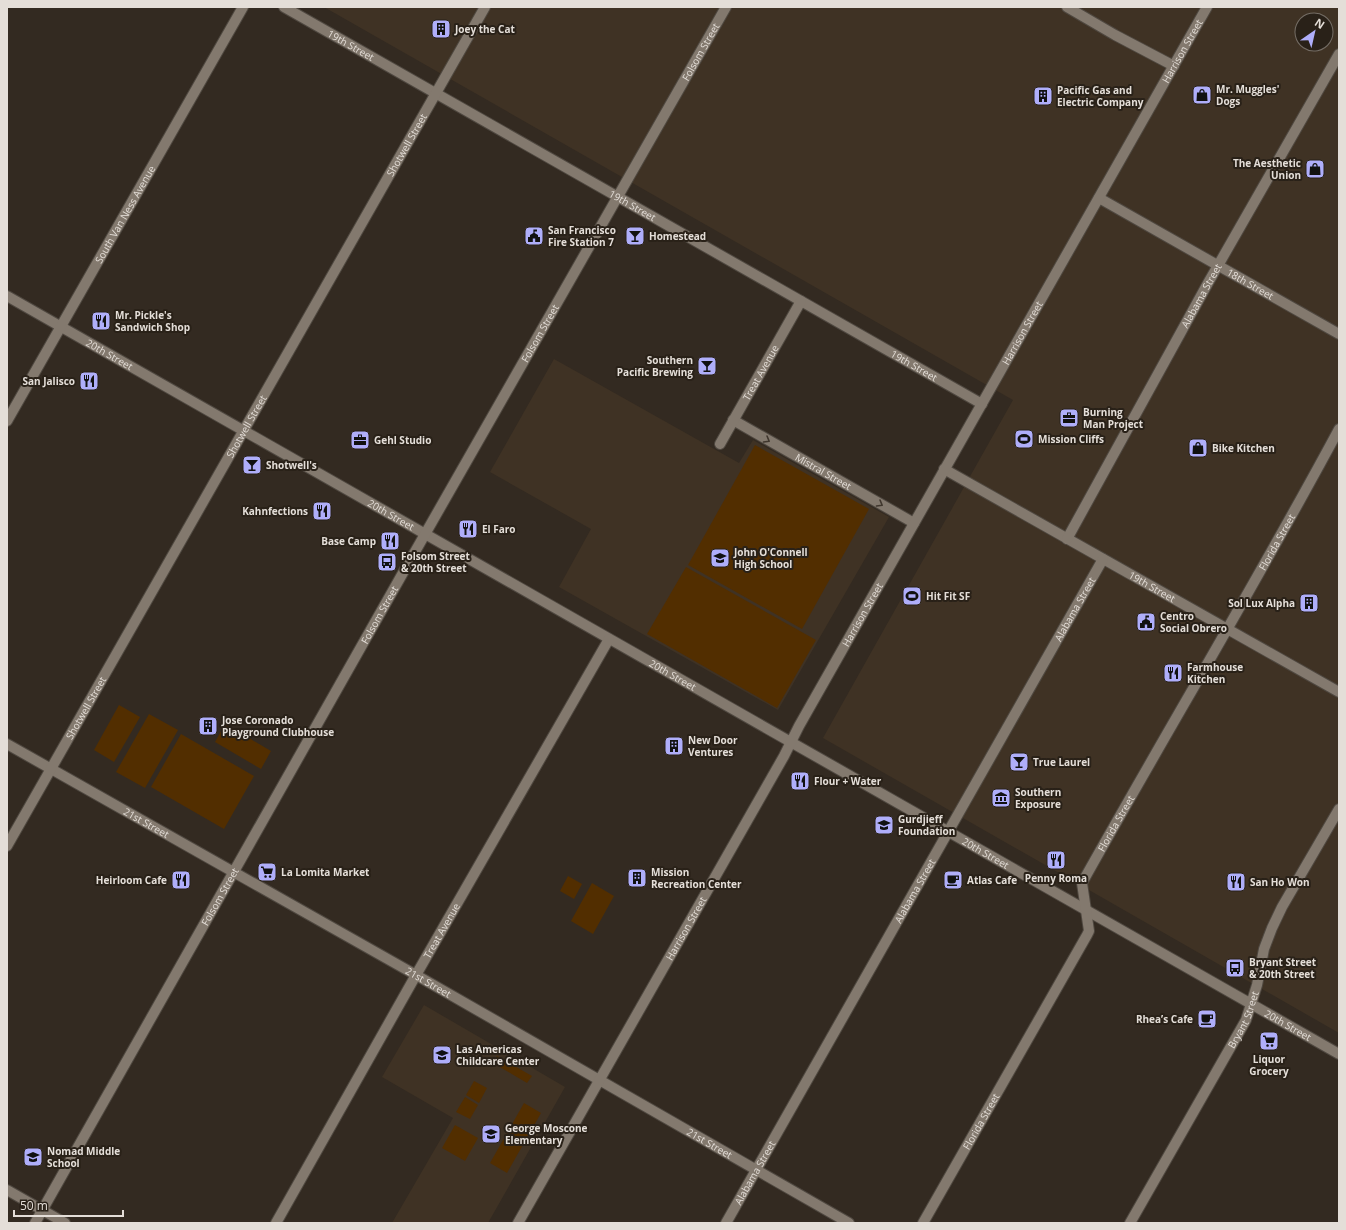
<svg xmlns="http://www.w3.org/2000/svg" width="1346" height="1230" font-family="'Open Sans',sans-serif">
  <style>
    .built { fill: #3f3224; fill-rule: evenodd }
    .green { fill: #522e00 }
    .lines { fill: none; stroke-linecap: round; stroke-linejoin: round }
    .street-casing { stroke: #4f4840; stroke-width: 12 }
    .secondary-casing { stroke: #4f4840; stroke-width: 12 }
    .street { stroke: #83796e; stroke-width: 10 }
    .secondary { stroke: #83796e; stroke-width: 10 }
    .oneway { stroke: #40372e }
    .labels { text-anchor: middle; stroke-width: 4; stroke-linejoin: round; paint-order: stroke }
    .poi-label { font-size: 10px; font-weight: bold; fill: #e4ded8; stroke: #292118; text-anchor: start }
    .street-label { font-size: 10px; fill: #e4ded8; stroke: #292118 }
  </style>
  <rect width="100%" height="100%" fill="#332a21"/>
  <g class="built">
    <path d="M 324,7 L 1339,7 L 1339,1033 L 823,738 L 1013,400 ZM 1302,20 L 1326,20 L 1326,44 L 1302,44 Z"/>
    <polygon points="554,359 739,463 753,440 889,517 778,710 559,587 591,529 490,472"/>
    <polygon points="424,1005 565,1087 488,1223 392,1223 453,1118 382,1077"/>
  </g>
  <g class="green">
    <polygon points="755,445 869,509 802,629 688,565"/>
    <polygon points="686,567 816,640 777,708 647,634"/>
    <polygon points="119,705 140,717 114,762 94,750"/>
    <polygon points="149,714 178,730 145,788 116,772"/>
    <polygon points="225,724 271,751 261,769 215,742"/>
    <polygon points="181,734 254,776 224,829 151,787"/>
    <polygon points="568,876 582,884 574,899 560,891"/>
    <polygon points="592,883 614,896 593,934 571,921"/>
    <polygon points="497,1056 532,1076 527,1083 493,1063"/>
    <polygon points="474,1081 487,1088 479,1103 466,1095"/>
    <polygon points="465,1097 478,1105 470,1119 456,1112"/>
    <polygon points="524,1103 541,1113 507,1173 490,1163"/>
    <polygon points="455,1125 478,1138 465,1161 442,1148"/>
  </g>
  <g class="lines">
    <g class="street-casing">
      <g id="street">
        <path id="s1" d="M 284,7 L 982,404"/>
        <polyline points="1067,7 1115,35 1174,66"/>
        <path id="s2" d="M 1099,198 L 1339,334"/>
        <path id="s3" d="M 7,296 L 1339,1054"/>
        <path id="s4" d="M 733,420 L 914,523"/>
        <path id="s5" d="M 720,444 L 801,301"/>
        <path id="s6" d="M 944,469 L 1339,692"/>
        <path id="s7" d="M 1067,539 L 1208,283 L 1339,54"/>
        <path id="s8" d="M 7,744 L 416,975 L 849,1223"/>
        <path id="s9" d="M 7,846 L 485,7"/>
        <polyline points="7,1190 65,1223"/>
        <path id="s10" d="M 276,1223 L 416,975 L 609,639"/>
        <path id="s11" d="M 726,1223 L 1103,559"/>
        <path id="s12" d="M 923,1223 L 1087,935 L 1089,931 L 1082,883 C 1167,731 1257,582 1339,429"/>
      </g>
    </g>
    <g class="secondary-casing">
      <g id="secondary">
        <path id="s13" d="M 7,421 L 243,7"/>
        <path id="s14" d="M 35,1223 L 404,571 L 726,7"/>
        <path id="s15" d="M 518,1223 L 784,756 L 799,726 L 1207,7"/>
        <path id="s16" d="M 1130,1223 L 1246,1020 L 1257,985 L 1264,949 L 1272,928 L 1282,907 L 1339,809"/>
      </g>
    </g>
    <use href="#street" class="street"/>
    <use href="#secondary" class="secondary"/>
  </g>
  <defs><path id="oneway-chevron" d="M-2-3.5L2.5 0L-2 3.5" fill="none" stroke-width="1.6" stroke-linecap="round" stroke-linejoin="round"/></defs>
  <g class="oneway">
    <use href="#oneway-chevron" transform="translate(767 440) rotate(30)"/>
    <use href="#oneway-chevron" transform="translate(880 504) rotate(30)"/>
  </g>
  <defs>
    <g id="building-square" transform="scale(1)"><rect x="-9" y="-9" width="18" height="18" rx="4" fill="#afaefa" stroke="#292118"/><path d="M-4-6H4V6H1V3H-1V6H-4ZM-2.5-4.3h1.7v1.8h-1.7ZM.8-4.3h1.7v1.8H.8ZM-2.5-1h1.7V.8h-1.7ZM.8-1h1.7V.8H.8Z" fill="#111"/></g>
    <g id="shop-square" transform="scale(1)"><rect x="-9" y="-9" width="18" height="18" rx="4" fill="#afaefa" stroke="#292118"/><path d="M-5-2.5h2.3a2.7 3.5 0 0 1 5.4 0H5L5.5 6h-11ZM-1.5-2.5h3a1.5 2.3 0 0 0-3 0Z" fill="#111"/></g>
    <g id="civic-square" transform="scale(1)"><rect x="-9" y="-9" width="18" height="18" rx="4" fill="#afaefa" stroke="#292118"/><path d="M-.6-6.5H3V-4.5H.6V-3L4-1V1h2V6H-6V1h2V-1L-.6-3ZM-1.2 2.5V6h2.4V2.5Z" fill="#111"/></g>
    <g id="bar-square" transform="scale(1)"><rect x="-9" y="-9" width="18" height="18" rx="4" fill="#afaefa" stroke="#292118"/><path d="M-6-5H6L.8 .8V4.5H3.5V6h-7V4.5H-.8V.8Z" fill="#111"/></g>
    <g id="restaurant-square" transform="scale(1)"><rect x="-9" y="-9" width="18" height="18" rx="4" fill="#afaefa" stroke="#292118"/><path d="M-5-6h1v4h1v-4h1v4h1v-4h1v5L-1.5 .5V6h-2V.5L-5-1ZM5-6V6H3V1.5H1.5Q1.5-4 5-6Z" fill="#111"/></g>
    <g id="office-square" transform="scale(1)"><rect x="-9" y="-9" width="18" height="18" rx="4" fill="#afaefa" stroke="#292118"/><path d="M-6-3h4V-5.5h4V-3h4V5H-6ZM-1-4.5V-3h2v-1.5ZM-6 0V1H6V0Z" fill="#111"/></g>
    <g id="stadium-square" transform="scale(1)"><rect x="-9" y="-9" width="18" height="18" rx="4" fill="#afaefa" stroke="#292118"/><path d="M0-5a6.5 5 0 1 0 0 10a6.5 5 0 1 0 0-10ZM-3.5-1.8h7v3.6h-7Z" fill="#111"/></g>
    <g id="school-square" transform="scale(1)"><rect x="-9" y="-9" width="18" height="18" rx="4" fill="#afaefa" stroke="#292118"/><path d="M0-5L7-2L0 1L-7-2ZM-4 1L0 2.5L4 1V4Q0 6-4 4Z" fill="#111"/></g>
    <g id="bus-square" transform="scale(1)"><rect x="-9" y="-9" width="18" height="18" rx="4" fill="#afaefa" stroke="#292118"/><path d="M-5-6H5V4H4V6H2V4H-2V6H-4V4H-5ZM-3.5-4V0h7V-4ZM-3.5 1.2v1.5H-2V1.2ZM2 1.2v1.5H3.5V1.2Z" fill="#111"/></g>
    <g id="museum-square" transform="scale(1)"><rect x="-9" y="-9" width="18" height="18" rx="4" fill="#afaefa" stroke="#292118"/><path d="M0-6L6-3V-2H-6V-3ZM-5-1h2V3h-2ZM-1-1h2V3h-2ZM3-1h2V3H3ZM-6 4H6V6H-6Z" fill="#111"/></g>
    <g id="supermarket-square" transform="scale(1)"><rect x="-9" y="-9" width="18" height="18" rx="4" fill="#afaefa" stroke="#292118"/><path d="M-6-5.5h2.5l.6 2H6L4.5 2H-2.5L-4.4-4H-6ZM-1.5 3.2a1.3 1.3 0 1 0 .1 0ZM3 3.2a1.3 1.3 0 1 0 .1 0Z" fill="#111"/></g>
    <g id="cafe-square" transform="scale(1)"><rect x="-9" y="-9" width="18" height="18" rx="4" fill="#afaefa" stroke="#292118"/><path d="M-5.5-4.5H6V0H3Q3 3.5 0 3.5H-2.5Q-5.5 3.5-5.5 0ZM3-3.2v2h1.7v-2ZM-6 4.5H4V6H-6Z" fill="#111"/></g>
  </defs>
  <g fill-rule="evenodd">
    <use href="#building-square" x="441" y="29"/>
    <use href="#shop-square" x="1202" y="95"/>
    <use href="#building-square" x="1043" y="96"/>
    <use href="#shop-square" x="1315" y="169"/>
    <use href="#civic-square" x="534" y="236"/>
    <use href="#bar-square" x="635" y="236"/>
    <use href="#restaurant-square" x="101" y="321"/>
    <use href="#bar-square" x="707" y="366"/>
    <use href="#restaurant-square" x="89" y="381"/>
    <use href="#office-square" x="1069" y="418"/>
    <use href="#stadium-square" x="1024" y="439"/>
    <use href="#office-square" x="360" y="440"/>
    <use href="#shop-square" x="1198" y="448"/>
    <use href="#bar-square" x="252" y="465"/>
    <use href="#restaurant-square" x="322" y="511"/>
    <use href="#restaurant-square" x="468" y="529"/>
    <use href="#restaurant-square" x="390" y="541"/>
    <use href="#school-square" x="720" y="558"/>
    <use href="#bus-square" x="387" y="562"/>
    <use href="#stadium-square" x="912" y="596"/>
    <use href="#building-square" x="1309" y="603"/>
    <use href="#civic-square" x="1146" y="622"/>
    <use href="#restaurant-square" x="1173" y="673"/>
    <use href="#building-square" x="208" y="726"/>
    <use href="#building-square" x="674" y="746"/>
    <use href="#bar-square" x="1019" y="762"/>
    <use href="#restaurant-square" x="800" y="781"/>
    <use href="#museum-square" x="1001" y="798"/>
    <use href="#school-square" x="884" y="825"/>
    <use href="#restaurant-square" x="1056" y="860"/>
    <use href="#supermarket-square" x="267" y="872"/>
    <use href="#building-square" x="637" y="878"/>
    <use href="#restaurant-square" x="181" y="880"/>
    <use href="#cafe-square" x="953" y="880"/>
    <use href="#restaurant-square" x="1236" y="882"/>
    <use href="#bus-square" x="1235" y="968"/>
    <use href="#cafe-square" x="1207" y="1019"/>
    <use href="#supermarket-square" x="1269" y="1041"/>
    <use href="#school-square" x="442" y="1055"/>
    <use href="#school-square" x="491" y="1134"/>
    <use href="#school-square" x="33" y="1157"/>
  </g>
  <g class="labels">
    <g class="poi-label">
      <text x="455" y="33">Joey the Cat</text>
      <text x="1216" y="93">Mr. Muggles'<tspan x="1216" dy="12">Dogs</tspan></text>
      <text x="1057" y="94">Pacific Gas and<tspan x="1057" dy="12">Electric Company</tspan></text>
      <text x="1301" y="167" text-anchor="end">The Aesthetic<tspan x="1301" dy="12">Union</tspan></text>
      <text x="548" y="234">San Francisco<tspan x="548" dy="12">Fire Station 7</tspan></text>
      <text x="649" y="240">Homestead</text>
      <text x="115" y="319">Mr. Pickle's<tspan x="115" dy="12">Sandwich Shop</tspan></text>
      <text x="693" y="364" text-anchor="end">Southern<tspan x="693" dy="12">Pacific Brewing</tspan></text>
      <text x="75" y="385" text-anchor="end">San Jalisco</text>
      <text x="1083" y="416">Burning<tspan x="1083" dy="12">Man Project</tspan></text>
      <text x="1038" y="443">Mission Cliffs</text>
      <text x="374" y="444">Gehl Studio</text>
      <text x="1212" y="452">Bike Kitchen</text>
      <text x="266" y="469">Shotwell's</text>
      <text x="308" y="515" text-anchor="end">Kahnfections</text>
      <text x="482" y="533">El Faro</text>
      <text x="376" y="545" text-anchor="end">Base Camp</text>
      <text x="734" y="556">John O'Connell<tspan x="734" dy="12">High School</tspan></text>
      <text x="401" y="560">Folsom Street<tspan x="401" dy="12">&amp; 20th Street</tspan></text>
      <text x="926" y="600">Hit Fit SF</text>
      <text x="1295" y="607" text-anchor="end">Sol Lux Alpha</text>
      <text x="1160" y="620">Centro<tspan x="1160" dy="12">Social Obrero</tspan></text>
      <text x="1187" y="671">Farmhouse<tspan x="1187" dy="12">Kitchen</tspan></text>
      <text x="222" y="724">Jose Coronado<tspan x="222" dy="12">Playground Clubhouse</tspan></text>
      <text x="688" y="744">New Door<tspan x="688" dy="12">Ventures</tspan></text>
      <text x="1033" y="766">True Laurel</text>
      <text x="814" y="785">Flour + Water</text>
      <text x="1015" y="796">Southern<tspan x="1015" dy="12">Exposure</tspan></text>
      <text x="898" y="823">Gurdjieff<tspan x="898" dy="12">Foundation</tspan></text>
      <text x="281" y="876">La Lomita Market</text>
      <text x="651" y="876">Mission<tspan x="651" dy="12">Recreation Center</tspan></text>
      <text x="1056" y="882" text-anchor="middle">Penny Roma</text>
      <text x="167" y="884" text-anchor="end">Heirloom Cafe</text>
      <text x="967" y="884">Atlas Cafe</text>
      <text x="1250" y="886">San Ho Won</text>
      <text x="1249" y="966">Bryant Street<tspan x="1249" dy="12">&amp; 20th Street</tspan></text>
      <text x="1193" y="1023" text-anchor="end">Rhea’s Cafe</text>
      <text x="456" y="1053">Las Americas<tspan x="456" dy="12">Childcare Center</tspan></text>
      <text x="1269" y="1063" text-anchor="middle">Liquor<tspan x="1269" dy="12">Grocery</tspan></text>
      <text x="505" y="1132">George Moscone<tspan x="505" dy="12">Elementary</tspan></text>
      <text x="47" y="1155">Nomad Middle<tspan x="47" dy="12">School</tspan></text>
    </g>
    <g class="street-label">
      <text dy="4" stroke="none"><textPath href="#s1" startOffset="77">19th Street</textPath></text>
      <text dy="4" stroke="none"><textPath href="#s15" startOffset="1347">Harrison Street</textPath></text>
      <text dy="4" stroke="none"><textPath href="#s14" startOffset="1347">Folsom Street</textPath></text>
      <text dy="4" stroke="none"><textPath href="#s9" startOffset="807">Shotwell Street</textPath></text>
      <text dy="4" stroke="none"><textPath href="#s1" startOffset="401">19th Street</textPath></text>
      <text dy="4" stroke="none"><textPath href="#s13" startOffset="238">South Van Ness Avenue</textPath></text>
      <text dy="4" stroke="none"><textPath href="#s2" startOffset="174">18th Street</textPath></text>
      <text dy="4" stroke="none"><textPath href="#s7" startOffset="278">Alabama Street</textPath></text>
      <text dy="4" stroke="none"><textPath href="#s14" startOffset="1023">Folsom Street</textPath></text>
      <text dy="4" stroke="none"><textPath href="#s15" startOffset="1023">Harrison Street</textPath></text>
      <text dy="4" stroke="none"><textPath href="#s3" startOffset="118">20th Street</textPath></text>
      <text dy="4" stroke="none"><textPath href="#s1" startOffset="725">19th Street</textPath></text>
      <text dy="4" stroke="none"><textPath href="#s5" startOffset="82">Treat Avenue</textPath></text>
      <text dy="4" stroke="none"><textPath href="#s9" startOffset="483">Shotwell Street</textPath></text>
      <text dy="4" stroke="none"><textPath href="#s4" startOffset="104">Mistral Street</textPath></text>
      <text dy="4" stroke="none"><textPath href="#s3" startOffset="442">20th Street</textPath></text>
      <text dy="4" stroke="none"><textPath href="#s12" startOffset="777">Florida Street</textPath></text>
      <text dy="4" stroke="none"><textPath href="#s6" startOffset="239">19th Street</textPath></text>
      <text dy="4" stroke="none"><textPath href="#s11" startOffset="706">Alabama Street</textPath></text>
      <text dy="4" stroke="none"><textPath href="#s14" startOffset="699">Folsom Street</textPath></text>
      <text dy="4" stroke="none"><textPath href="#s15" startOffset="699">Harrison Street</textPath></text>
      <text dy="4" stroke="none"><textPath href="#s3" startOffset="766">20th Street</textPath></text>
      <text dy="4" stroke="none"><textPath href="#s9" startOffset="159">Shotwell Street</textPath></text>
      <text dy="4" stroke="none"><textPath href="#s8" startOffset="160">21st Street</textPath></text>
      <text dy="4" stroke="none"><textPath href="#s12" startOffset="453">Florida Street</textPath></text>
      <text dy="4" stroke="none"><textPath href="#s3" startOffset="1126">20th Street</textPath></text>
      <text dy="4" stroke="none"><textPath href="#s11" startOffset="382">Alabama Street</textPath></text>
      <text dy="4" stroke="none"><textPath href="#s14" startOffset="375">Folsom Street</textPath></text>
      <text dy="4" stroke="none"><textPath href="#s15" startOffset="339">Harrison Street</textPath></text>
      <text dy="4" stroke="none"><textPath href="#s10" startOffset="336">Treat Avenue</textPath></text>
      <text dy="4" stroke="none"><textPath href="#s8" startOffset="484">21st Street</textPath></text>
      <text dy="4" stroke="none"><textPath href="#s16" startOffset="233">Bryant Street</textPath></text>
      <text dy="4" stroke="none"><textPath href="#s3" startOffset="1474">20th Street</textPath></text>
      <text dy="4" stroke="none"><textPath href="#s12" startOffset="117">Florida Street</textPath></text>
      <text dy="4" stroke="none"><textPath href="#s8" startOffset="808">21st Street</textPath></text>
      <text dy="4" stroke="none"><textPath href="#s11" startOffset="58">Alabama Street</textPath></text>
    </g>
  </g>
  <rect width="1346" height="1230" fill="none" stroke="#e4ded8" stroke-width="16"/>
  <g transform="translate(1314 32) rotate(34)"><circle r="19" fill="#292118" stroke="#746d65"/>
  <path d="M0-3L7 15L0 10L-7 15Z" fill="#afaefa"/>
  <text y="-6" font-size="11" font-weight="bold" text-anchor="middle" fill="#e4ded8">N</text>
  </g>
  <path d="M14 1210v6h109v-6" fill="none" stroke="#e4ded8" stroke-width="2"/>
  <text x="20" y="1210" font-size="12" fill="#e4ded8" stroke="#292118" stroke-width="3" paint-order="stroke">50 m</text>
</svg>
